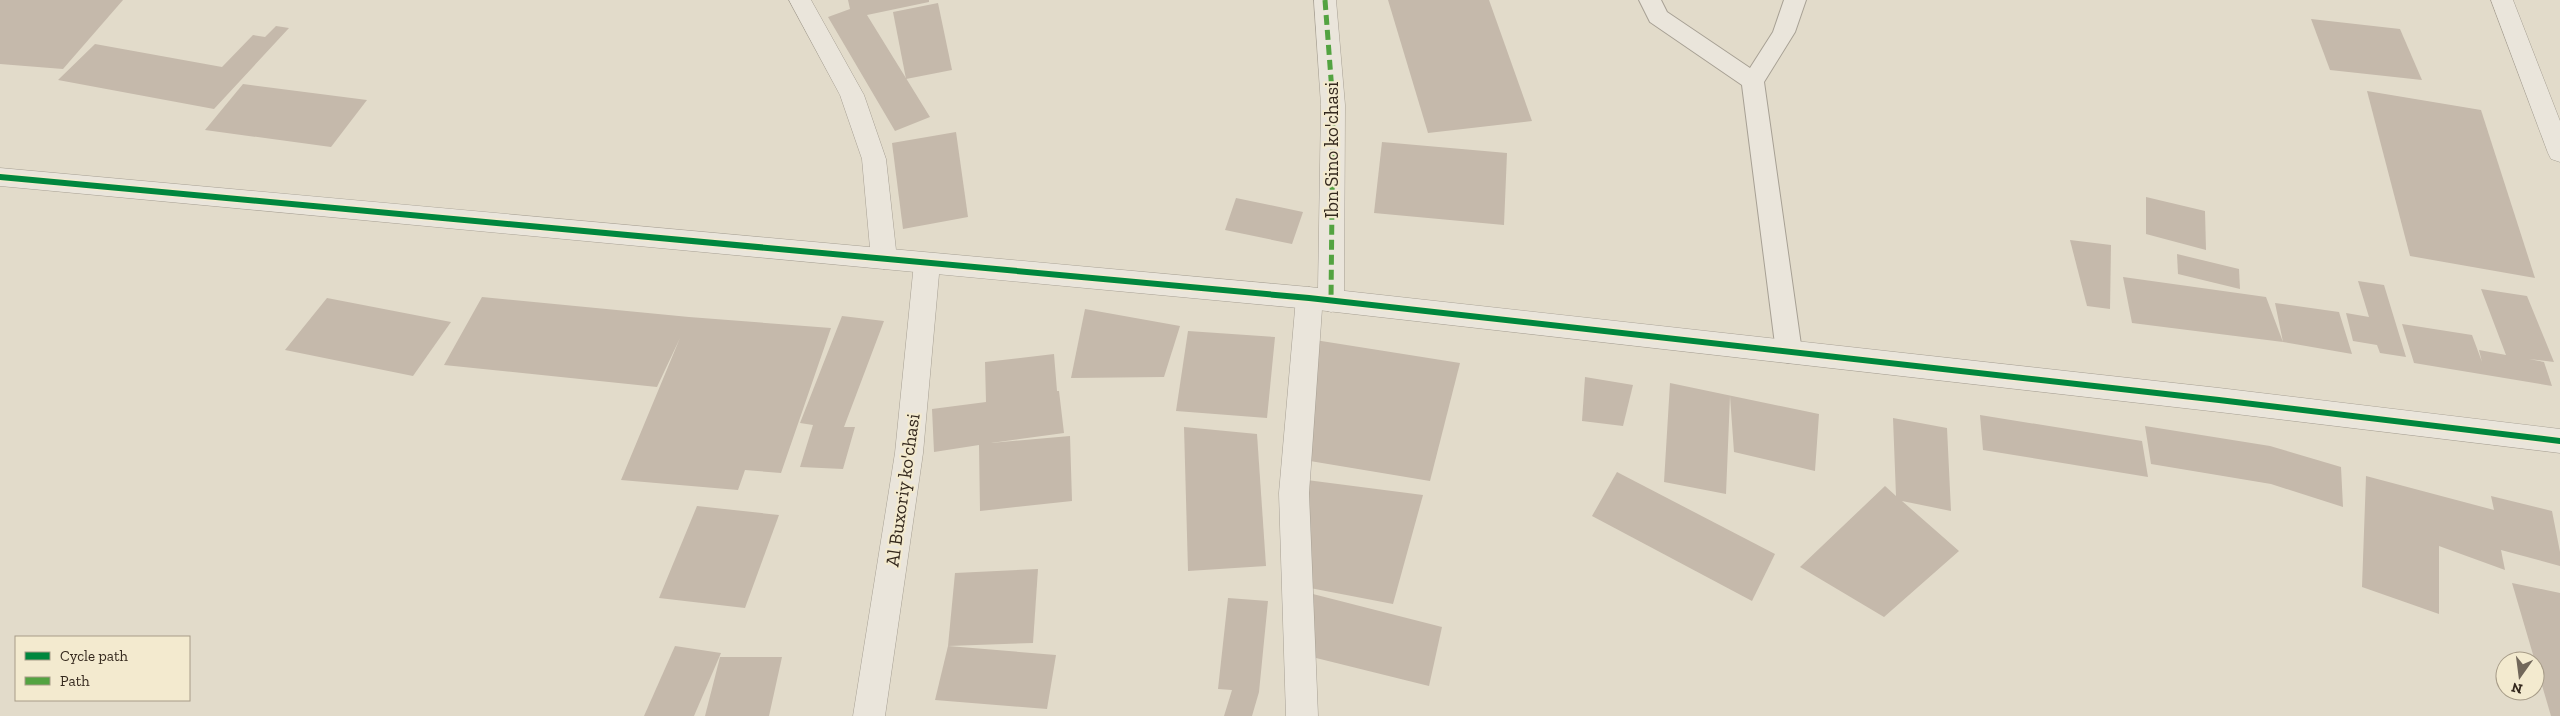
<svg xmlns="http://www.w3.org/2000/svg" width="2560" height="716" font-family="'Zilla Slab',serif">
  <style>
    .building { fill: #c5b9ab }
    .lines { fill: none; stroke-linecap: round; stroke-linejoin: round }
    .service-casing { stroke: #a7a094; stroke-width: 2 }
    .minor-casing { stroke: #a7a094; stroke-width: 1 }
    .tertiary-casing { stroke: #a7a094; stroke-width: 1 }
    .service { fill: #eae5db; fill-rule: evenodd }
    .minor { fill: #eae5db; fill-rule: evenodd }
    .tertiary { fill: #eae5db; fill-rule: evenodd }
    .quiet { stroke: #53a341; stroke-width: 5; stroke-dasharray: 10 5; stroke-linecap: butt }
    .cycleway-casing { stroke: #f3eacf; stroke-width: 9 }
    .cycleway { stroke: #00873e; stroke-width: 6 }
    .labels { text-anchor: middle; stroke-width: 4.5; stroke-linejoin: round; paint-order: stroke }
    .street-label { font-size: 19px; fill: #34281d; stroke: #f3eacf }
  </style>
  <rect width="100%" height="100%" fill="#e2dbca"/>
  <g class="building">
    <polygon points="0,0 123,0 63,69 0,64"/>
    <polygon points="848,0 929,0 929,2 867,15 930,117 895,131 828,17 850,9"/>
    <polygon points="1388,0 1489,0 1532,121 1428,133"/>
    <polygon points="938,3 952,70 906,79 893,12"/>
    <polygon points="2311,19 2400,29 2422,80 2330,70"/>
    <polygon points="276,26 289,28 214,109 58,80 95,44 222,67 253,35 265,37"/>
    <polygon points="243,84 367,100 331,147 205,130"/>
    <polygon points="2367,91 2481,110 2535,278 2410,256"/>
    <polygon points="956,132 968,217 903,229 892,143"/>
    <polygon points="1382,142 1507,153 1504,225 1374,213"/>
    <polygon points="2146,197 2205,211 2206,250 2146,234"/>
    <polygon points="1236,198 1303,212 1292,244 1225,230"/>
    <polygon points="2070,240 2111,245 2110,309 2087,306"/>
    <polygon points="2177,254 2239,269 2240,289 2178,274"/>
    <polygon points="2123,277 2266,297 2283,342 2275,303 2339,312 2352,354 2283,342 2132,323"/>
    <polygon points="2358,281 2384,285 2406,357 2380,353 2377,345 2353,341 2346,313 2369,317"/>
    <polygon points="2481,289 2527,296 2554,362 2529,359 2544,362 2552,386 2414,363 2402,324 2472,335 2482,362 2479,350 2506,355"/>
    <polygon points="482,297 689,317 831,328 781,473 745,470 738,490 621,480 680,338 657,387 444,365"/>
    <polygon points="327,298 451,322 413,376 285,350"/>
    <polygon points="1085,309 1180,326 1164,377 1071,378"/>
    <polygon points="842,316 884,321 844,427 855,427 843,469 800,467 813,425 800,423"/>
    <polygon points="1188,331 1275,337 1267,418 1176,411"/>
    <polygon points="1315,340 1460,363 1430,481 1304,460"/>
    <polygon points="1054,354 1057,391 1059,391 1064,433 991,443 1070,436 1072,501 980,511 979,445 934,452 932,409 986,402 985,362"/>
    <polygon points="1585,377 1633,385 1623,426 1582,421"/>
    <polygon points="1670,383 1819,414 1815,471 1734,452 1730,396 1726,494 1664,482"/>
    <polygon points="1980,415 2142,441 2148,477 1983,450"/>
    <polygon points="1893,418 1947,428 1951,511 1902,501 1959,551 1884,617 1800,567 1885,486 1896,496"/>
    <polygon points="2145,426 2270,446 2341,467 2343,507 2271,484 2151,464"/>
    <polygon points="1184,427 1257,434 1266,566 1188,571"/>
    <polygon points="1617,472 1775,554 1752,601 1592,516"/>
    <polygon points="2366,476 2494,510 2491,496 2552,511 2560,552 2560,566 2501,550 2505,570 2439,546 2439,614 2362,587"/>
    <polygon points="1299,479 1423,495 1393,604 1310,588"/>
    <polygon points="697,506 779,515 745,608 659,598"/>
    <polygon points="1038,569 1033,643 948,646 955,573"/>
    <polygon points="2512,583 2560,593 2560,716 2551,716"/>
    <polygon points="1305,592 1442,627 1429,686 1304,655"/>
    <polygon points="1228,598 1268,601 1259,692 1252,716 1224,716 1232,690 1218,689"/>
    <polygon points="675,646 721,653 694,716 644,716"/>
    <polygon points="948,646 1056,655 1047,709 935,700"/>
    <polygon points="720,657 782,657 769,716 705,716"/>
  </g>
  <g class="lines">
    <g class="service-casing">
      <polygon id="service" points="1639,0 1661,0 1667,12 1750,68 1773,32 1784,0 1806,0 1795,32 1764,82 1802,352 1798,360 1789,363 1780,360 1776,352 1742,85 1650,22"/>
    </g>
    <g class="minor-casing">
      <g id="minor">
        <polygon points="789,0 811,0 864,95 886,159 897,259 893,266 884,269 875,266 871,259 862,159 840,95"/>
        <polygon points="1314,0 1336,0 1345,105 1344,301 1340,309 1331,312 1322,309 1309,493 1318,716 1286,716 1279,493 1296,298 1300,291 1309,287 1318,290 1321,105"/>
        <polygon points="2491,0 2513,0 2560,121 2560,162 2551,159 2548,153"/>
        <polygon points="927,253 936,256 940,263 923,453 885,716 853,716 895,453 914,263 918,256"/>
      </g>
    </g>
    <g class="tertiary-casing">
      <polygon id="tertiary" points="0,168 1309,287 2219,388 2560,429 2560,453 2219,412 1309,309 0,186"/>
    </g>
    <use href="#service" class="service"/>
    <use href="#minor" class="minor"/>
    <use href="#tertiary" class="tertiary"/>
    <polyline class="quiet" points="1325,0 1333,105 1331,301"/>
    <g class="cycleway-casing">
      <polyline id="cycleway" points="0,177 1309,298 2219,400 2560,441"/>
    </g>
    <use href="#cycleway" class="cycleway"/>
  </g>
  <g class="labels">
    <g class="street-label">
      <text transform="translate(1331 150) rotate(-90)" y="7">Ibn Sino ko'chasi</text>
      <text transform="translate(902 490) rotate(-82)" y="7">Al Buxoriy ko'chasi</text>
    </g>
  </g>
  <rect x="15" y="636" width="175" height="65" fill="#f3eacf" stroke="#a79c88"/>
  <rect x="25" y="652" width="25" height="8" fill="#00873e" stroke="#a79c88"/>
  <text x="60" y="661" font-size="15" fill="#34281d">Cycle path</text>
  <rect x="25" y="677" width="25" height="8" fill="#53a341" stroke="#a79c88"/>
  <text x="60" y="686" font-size="15" fill="#34281d">Path</text>
  <g transform="translate(2520 676) rotate(194)"><circle r="24" fill="#f3eacf" stroke="#a79c88"/>
  <path d="M0-4L9 19L0 12L-9 19Z" fill="#71675a"/>
  <text y="-8" font-size="14" font-weight="bold" text-anchor="middle" fill="#34281d">N</text>
  </g>
</svg>
